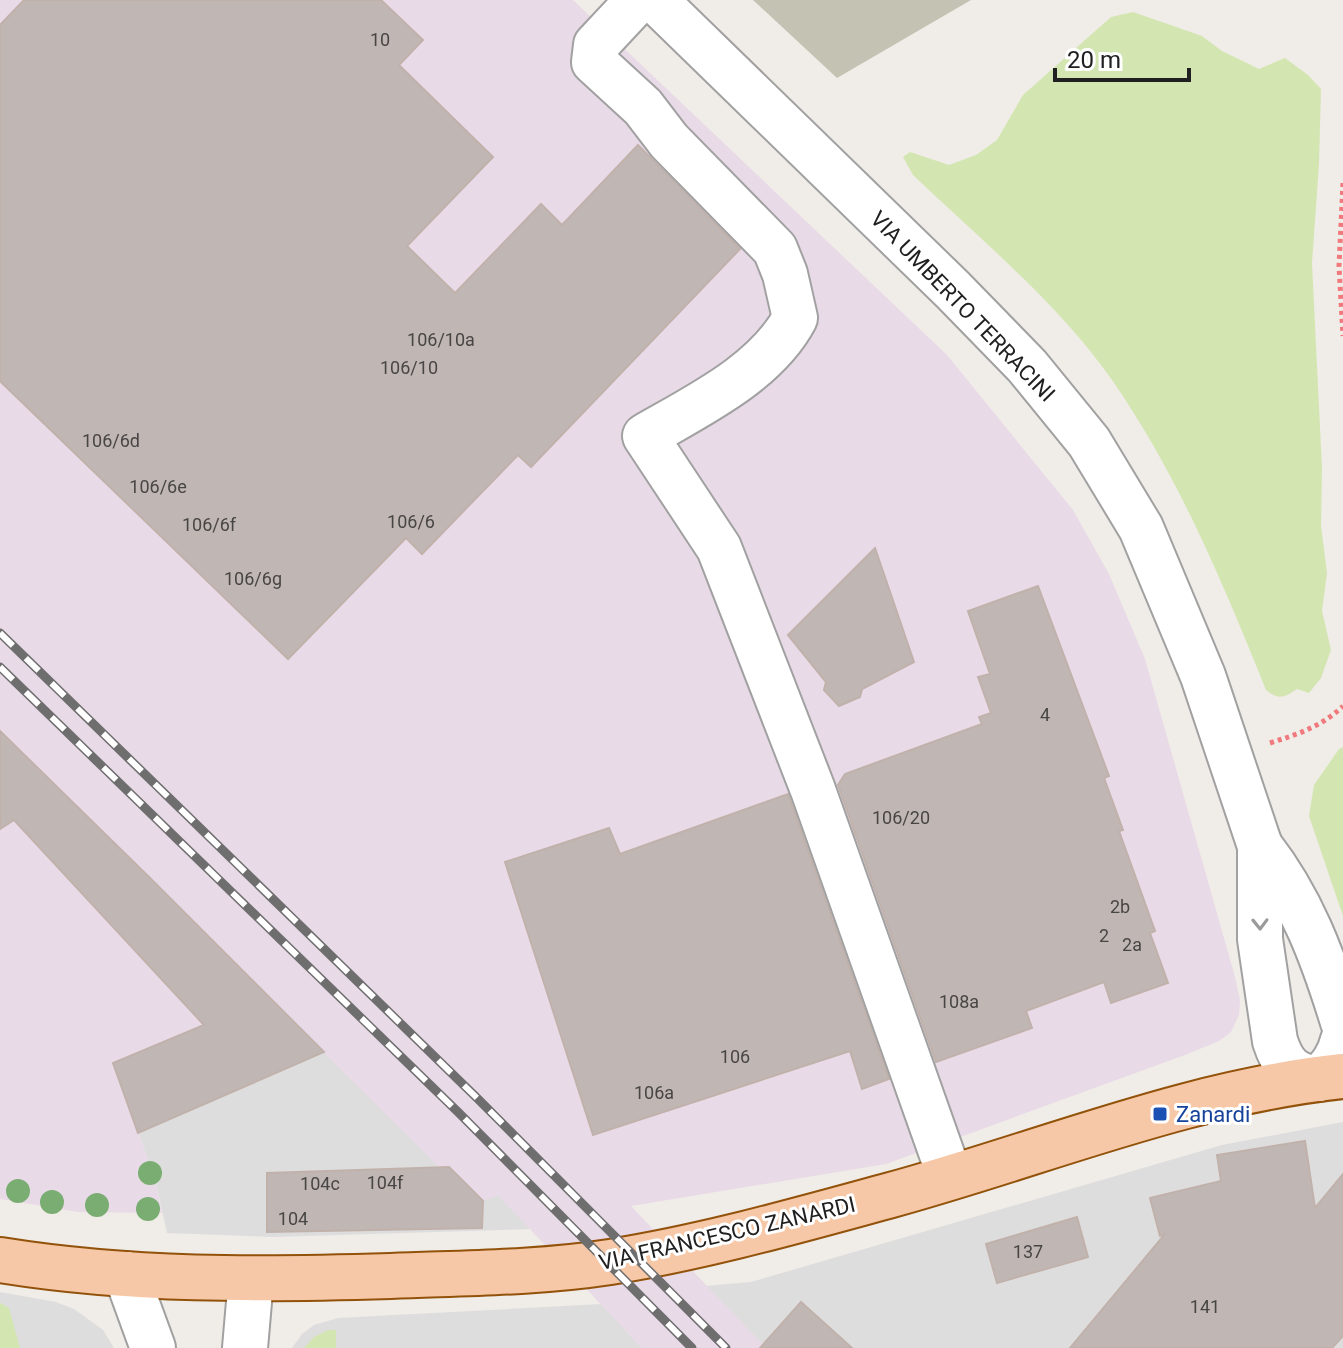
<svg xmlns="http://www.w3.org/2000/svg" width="1343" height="1348" font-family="Roboto,sans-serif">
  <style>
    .residential { fill: #dedddd }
    .industrial { fill: #e9dae8 }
    .construction { fill: #c4c2b3 }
    .grass { fill: #d3e6b1 }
    .building { fill: #c0b7b4; stroke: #c1b1ab; stroke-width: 2 }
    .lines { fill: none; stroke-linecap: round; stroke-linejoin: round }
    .minor-casing { stroke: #a1a1a1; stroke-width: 48 }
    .major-casing { stroke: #92520a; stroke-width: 48 }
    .path { stroke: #f1787c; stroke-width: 5; stroke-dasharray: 4 4; stroke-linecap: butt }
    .minor { stroke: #fff; stroke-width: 44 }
    .major { stroke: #f6c8a7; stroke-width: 44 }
    .rail-casing { stroke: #6e6e6e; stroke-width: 9 }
    .rail { stroke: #fff; stroke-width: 6; stroke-dasharray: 18; stroke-linecap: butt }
    .tree { fill: #7aad72 }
    .oneway { stroke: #9b9b9b }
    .transit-dot { fill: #1a4fb4; stroke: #fff; stroke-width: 3 }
    .labels { text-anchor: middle; stroke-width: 6; stroke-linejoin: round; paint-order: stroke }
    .number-label { font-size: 18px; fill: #484645 }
    .street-label { font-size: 22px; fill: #202020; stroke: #fff }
    .transit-label { font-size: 22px; fill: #164399; stroke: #fff; text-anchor: start }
  </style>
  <rect width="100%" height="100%" fill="#f0ece7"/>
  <g class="residential">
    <polygon points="297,1025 390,1117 498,1194 532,1229 274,1237 167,1233 155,1179 126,1099"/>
    <polygon points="1343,1122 1343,1348 766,1348 705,1286 751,1282 1222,1145"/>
    <polygon points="0,1292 56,1302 74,1309 103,1330 114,1348 0,1348"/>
    <polygon points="602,1304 642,1348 292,1348 302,1334 314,1325 338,1318"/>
  </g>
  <polygon class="industrial" points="0,0 573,0 947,355 1073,510 1109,574 1145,659 1235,977 1240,1000 1239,1015 1231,1032 1219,1041 1185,1055 886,1164 631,1206 766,1348 642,1348 498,1195 483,1201 440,1168 297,1026 126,1099 155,1179 162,1213 78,1212 0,1199"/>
  <polygon class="construction" points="753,0 971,0 837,78"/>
  <g class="grass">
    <path d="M 1133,12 L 1202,36 L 1222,51 L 1259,69 L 1285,58 L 1308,75 L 1321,89 L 1319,164 L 1312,263 L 1322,468 L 1321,526 L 1327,573 L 1322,611 L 1331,650 L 1321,678 L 1309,693 L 1297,689 C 1284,698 1278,700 1266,690 C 1223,583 1178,475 1112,380 C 1058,303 981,240 913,175 L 903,157 L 910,152 L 949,165 L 976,155 L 997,140 L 1023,95 L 1111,17 Z"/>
    <polygon points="1343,747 1343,916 1309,816 1314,785 1339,749"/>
    <polygon points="0,1303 9,1308 20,1348 0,1348"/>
    <polygon points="328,1330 336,1330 336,1348 304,1348 314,1337"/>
  </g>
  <g class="building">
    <polygon points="24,0 381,0 423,40 399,65 493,157 407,246 455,293 541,204 562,225 638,145 740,249 531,467 518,455 422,554 406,538 288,659 0,381 0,25"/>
    <polygon points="875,548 914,662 862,689 860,697 839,706 824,690 826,682 788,635"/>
    <polygon points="1038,586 1109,776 1104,778 1123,830 1119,831 1155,931 1150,933 1168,983 1111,1003 1104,982 1026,1011 1032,1028 936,1062 838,785 845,774 982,724 979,717 991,713 978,677 990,674 968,611"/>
    <polygon points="0,731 148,876 324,1052 138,1133 113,1063 204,1025 14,820 0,829"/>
    <polygon points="788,794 889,1079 862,1089 850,1051 593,1135 505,862 609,828 620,854"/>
    <polygon points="1305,1141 1315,1208 1343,1174 1343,1336 1332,1348 1070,1348 1165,1234 1160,1236 1150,1198 1221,1181 1217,1155"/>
    <polygon points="449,1167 483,1201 482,1228 267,1232 267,1173"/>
    <polygon points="1077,1217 1088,1257 997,1283 986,1244"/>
    <polygon points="801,1302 852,1348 760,1348"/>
  </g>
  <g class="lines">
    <g class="minor-casing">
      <g id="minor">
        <path d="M 638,0 L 596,45 L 594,62 L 643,107 L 669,141 L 775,249 L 785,274 L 795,318 C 766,373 697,406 645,436 L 719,548 L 813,790 L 950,1177"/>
        <path d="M 655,0 L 953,290 L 1027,366 L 1089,442 L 1141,528 L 1203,676 L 1260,846 L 1260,939 L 1275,1041 C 1283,1066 1293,1076 1319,1079 C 1331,1067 1339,1057 1343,1040"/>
        <path d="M 1260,846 C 1302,900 1323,957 1343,1022"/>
        <polyline points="126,1274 153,1348"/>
        <polyline points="245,1348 251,1279"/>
      </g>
    </g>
    <g class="major-casing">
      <path id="major" d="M 0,1260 C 130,1281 260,1280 391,1276 C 464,1273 538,1273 610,1262 C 705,1247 799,1220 891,1195 C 1041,1154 1188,1092 1343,1076"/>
    </g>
    <g class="path">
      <polyline points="1343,183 1339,266 1343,336"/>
      <path d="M 1270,743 C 1298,734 1321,727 1343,706"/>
    </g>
    <use href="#minor" class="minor"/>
    <use href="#major" class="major"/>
    <g class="rail-casing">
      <g id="rail">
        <polyline points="0,633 477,1098 726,1348"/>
        <polyline points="0,667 459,1113 692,1348"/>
      </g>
    </g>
    <use href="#rail" class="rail"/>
  </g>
  <g class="tree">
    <circle cx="150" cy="1173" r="12"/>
    <circle cx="18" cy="1191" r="12"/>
    <circle cx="52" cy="1202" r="12"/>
    <circle cx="97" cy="1205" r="12"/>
    <circle cx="148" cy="1209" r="12"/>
  </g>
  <defs><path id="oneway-chevron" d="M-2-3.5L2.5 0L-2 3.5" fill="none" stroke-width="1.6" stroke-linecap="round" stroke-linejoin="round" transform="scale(2)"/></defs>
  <use class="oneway" href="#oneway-chevron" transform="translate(1260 924) rotate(89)"/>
  <rect class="transit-dot" x="1152" y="1106" width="16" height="16" rx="4"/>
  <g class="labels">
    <g class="number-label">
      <text x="380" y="46">10</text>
      <text x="441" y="346">106/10a</text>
      <text x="409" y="374">106/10</text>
      <text x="111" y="447">106/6d</text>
      <text x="158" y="493">106/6e</text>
      <text x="411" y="528">106/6</text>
      <text x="209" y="531">106/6f</text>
      <text x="253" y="585">106/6g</text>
      <text x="1045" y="721">4</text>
      <text x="901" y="824">106/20</text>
      <text x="1120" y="913">2b</text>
      <text x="1104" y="942">2</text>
      <text x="1132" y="951">2a</text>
      <text x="959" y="1008">108a</text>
      <text x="735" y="1063">106</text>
      <text x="654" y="1099">106a</text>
      <text x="385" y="1189">104f</text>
      <text x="320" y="1190">104c</text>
      <text x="293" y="1225">104</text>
      <text x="1028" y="1258">137</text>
      <text x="1205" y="1313">141</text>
    </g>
    <g class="street-label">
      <text transform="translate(963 306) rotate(46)" y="8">VIA UMBERTO TERRACINI</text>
      <text transform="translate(727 1233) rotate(-13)" y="8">VIA FRANCESCO ZANARDI</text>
    </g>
    <g class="transit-label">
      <text x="1176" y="1122">Zanardi</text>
    </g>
  </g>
  <path d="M1055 68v12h134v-12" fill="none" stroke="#202020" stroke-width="4"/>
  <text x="1067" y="68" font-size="24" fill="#202020" stroke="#ffffff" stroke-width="6" paint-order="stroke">20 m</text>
</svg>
